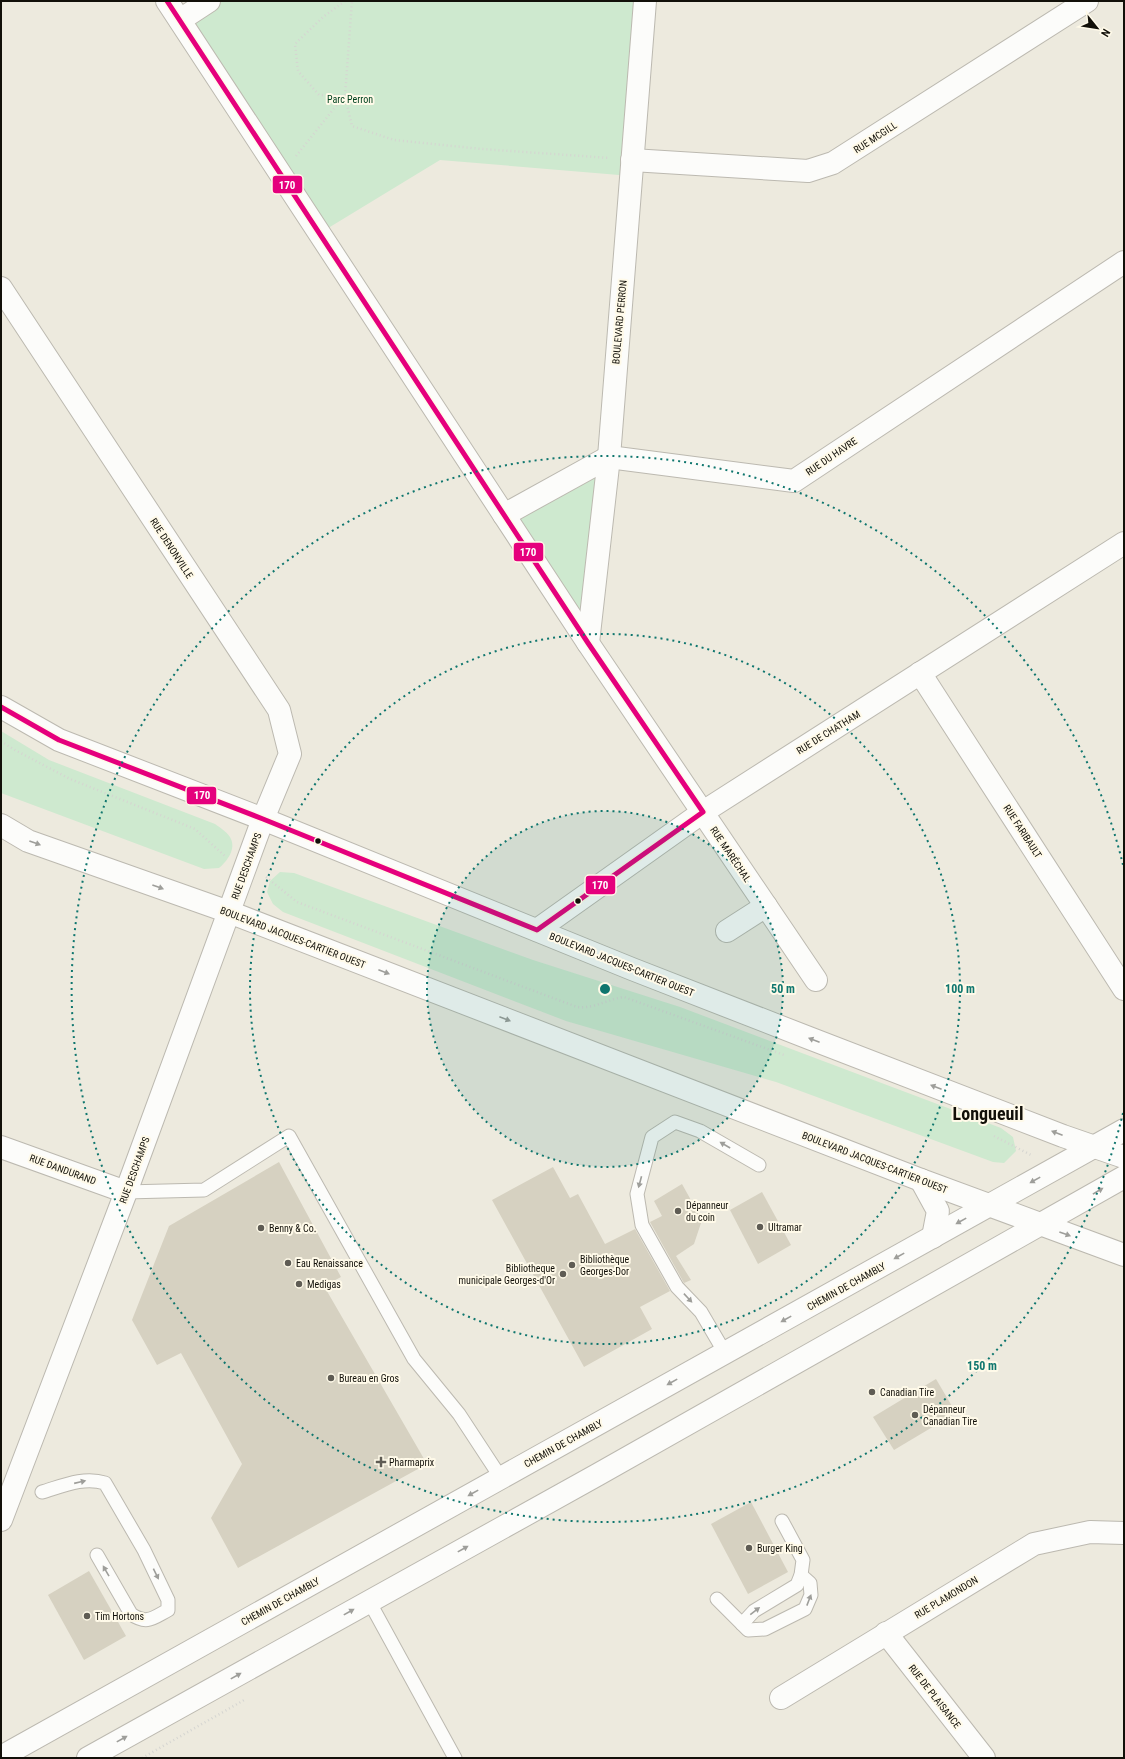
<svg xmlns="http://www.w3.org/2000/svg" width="1125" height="1759" font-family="'Roboto Condensed',sans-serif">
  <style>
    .green { fill: #cee9cf }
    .building { fill: #d6d1c1 }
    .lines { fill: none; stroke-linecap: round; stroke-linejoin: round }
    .lane-casing { stroke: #bcb9b0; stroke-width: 15 }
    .street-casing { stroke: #bcb9b0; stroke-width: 24 }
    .secondary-casing { stroke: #bcb9b0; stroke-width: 24 }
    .path { stroke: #d5d5d1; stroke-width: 2.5; stroke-dasharray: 1 3; stroke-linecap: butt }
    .lane { stroke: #fcfcfa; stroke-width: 13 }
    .street { stroke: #fcfcfa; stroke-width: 22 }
    .secondary { stroke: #fcfcfa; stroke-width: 22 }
    .bus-1-casing { stroke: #fffae9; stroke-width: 8 }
    .bus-1 { stroke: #e5007d; stroke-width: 5 }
    .oneway { fill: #9e9e9a }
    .ring { fill: none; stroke: #0f766e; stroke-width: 2; stroke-dasharray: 2 4 }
    .bus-dot { fill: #121009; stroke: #fffae9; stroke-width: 1.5 }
    .poi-dot { fill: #5f5c54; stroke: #fffae9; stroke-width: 1.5 }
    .labels { text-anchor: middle; stroke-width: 4; stroke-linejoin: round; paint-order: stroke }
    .park-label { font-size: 10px; fill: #00421e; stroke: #fffae9 }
    .street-label { font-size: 10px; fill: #121009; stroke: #fffae9 }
    .poi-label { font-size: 10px; fill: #121009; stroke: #fffae9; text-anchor: start }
    .town-label { font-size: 18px; font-weight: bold; fill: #121009; stroke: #fffae9 }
    .centre { fill: #0f766e; stroke: #fffae9; stroke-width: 2 }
    .ring-label { font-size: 12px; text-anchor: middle; font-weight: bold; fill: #0f766e; stroke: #fffae9; stroke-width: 4; stroke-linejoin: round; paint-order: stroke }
    .line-badge { stroke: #fffae9; stroke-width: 1.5 }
    .badge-label { font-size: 11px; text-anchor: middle; font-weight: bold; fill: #fff }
  </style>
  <rect width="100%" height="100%" fill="#edeade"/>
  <g class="green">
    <polygon points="209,1 645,1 631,176 440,160 320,233 180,20"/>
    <polygon points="609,457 588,643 504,515"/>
    <path d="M 1,731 L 49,760 L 215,824 C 219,827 227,832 230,837 C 237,849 227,861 219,868 L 204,869 L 1,793 Z"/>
    <polygon points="280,872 294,873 533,960 680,1007 1001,1128 1013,1137 1016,1151 1004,1163 993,1162 776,1082 566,1021 283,912 273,904 267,892 270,881"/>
  </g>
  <g class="building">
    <polygon points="279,1162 341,1277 324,1286 427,1464 238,1568 211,1518 242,1464 181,1353 157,1365 132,1320 169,1226"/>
    <polygon points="553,1167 570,1198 578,1194 605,1244 635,1229 670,1291 640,1307 652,1329 584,1367 492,1200"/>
    <polygon points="682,1184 702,1220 694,1244 676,1256 691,1280 684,1283 650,1222 662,1216 654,1201"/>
    <polygon points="762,1192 791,1245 758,1264 730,1210"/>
    <polygon points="936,1379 956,1413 894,1450 873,1417"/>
    <polygon points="751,1502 788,1572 748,1594 711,1524"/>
    <polygon points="89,1571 126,1636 84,1660 48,1595"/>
  </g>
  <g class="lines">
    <g class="lane-casing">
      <g id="lane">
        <polyline points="126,1192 204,1190 289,1136 414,1359 459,1414 501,1478"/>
        <polyline points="725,1353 701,1312 677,1287 642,1225 637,1194 652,1137 675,1122 700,1131 759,1165"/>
        <path d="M 42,1492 C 62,1486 84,1476 105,1483 L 144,1550 L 168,1600 L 168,1610 C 153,1618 147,1625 131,1614 L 97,1555"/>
        <polyline points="717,1599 742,1624 754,1611 797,1585 801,1575 803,1560 782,1521"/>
        <polyline points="369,1601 455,1758"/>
        <polyline points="742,1624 748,1630 765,1629 805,1609 811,1595 810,1583 801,1575"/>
      </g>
    </g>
    <g class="street-casing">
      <g id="street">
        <polyline points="167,1 588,643 816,980"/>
        <polyline points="180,20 209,1"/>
        <polyline points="632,160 808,171 833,163 1087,1"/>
        <polyline points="1,288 279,710 290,754 263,819 126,1192 1,1520"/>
        <polyline points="504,515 609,457 794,481 1124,262"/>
        <polyline points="588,643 609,457 645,1"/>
        <polyline points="920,673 1124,989"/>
        <polyline points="537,930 703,812 1124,543"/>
        <polyline points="727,931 766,906"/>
        <polyline points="1,1147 126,1192"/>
        <polyline points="886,1633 984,1758"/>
        <polyline points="781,1698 1034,1544 1090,1532 1124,1533"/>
      </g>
    </g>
    <g class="secondary-casing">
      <g id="secondary">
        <polyline points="1,707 59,740 263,819 632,969 809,1038 1063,1136 1124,1157"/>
        <polyline points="1,825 28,841 229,912 921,1180 1124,1255"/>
        <polyline points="921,1180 938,1211 933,1237"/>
        <polyline points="1,1757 1124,1130"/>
        <polyline points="88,1758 597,1475 1124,1177"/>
      </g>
    </g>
    <g class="path">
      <polyline points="345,1 323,17 295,44 298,71 319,95 345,96 352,1"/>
      <polyline points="345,96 352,126 394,140 482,149 610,158"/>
      <polyline points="296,156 344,96"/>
      <polyline points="1,741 13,749 70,779 195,829 226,857"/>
      <path d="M 266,877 L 297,902 L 577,1007 C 594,1009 608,999 624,997 L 784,1055"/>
      <polyline points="994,1136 1031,1155"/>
      <polyline points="142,1758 246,1699"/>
    </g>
    <use href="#lane" class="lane"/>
    <use href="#street" class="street"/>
    <use href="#secondary" class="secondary"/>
    <g class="bus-1-casing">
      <polyline id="bus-1" points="1,707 59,740 263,819 537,930 703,812 588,643 167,1"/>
    </g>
    <use href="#bus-1" class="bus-1"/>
  </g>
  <defs><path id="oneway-solid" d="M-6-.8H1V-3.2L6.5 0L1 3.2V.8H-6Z"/></defs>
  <g class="oneway">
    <use href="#oneway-solid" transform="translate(35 843) rotate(20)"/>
    <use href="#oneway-solid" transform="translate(158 887) rotate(20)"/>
    <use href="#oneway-solid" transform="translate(384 972) rotate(21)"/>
    <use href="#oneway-solid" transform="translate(505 1019) rotate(21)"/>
    <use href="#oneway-solid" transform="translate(814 1040) rotate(-159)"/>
    <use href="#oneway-solid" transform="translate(936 1087) rotate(-159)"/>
    <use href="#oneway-solid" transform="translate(1057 1133) rotate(-159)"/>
    <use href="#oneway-solid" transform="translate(725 1145) rotate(-150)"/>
    <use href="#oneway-solid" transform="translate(1035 1180) rotate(151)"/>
    <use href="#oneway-solid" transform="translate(640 1182) rotate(105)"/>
    <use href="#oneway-solid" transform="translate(1098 1191) rotate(-31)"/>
    <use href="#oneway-solid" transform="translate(961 1221) rotate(151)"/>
    <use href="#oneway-solid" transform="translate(1065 1234) rotate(20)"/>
    <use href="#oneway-solid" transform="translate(899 1256) rotate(151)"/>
    <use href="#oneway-solid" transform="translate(688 1298) rotate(47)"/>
    <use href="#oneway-solid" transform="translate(786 1319) rotate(151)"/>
    <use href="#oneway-solid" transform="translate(672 1382) rotate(151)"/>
    <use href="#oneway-solid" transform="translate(80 1482) rotate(-13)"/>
    <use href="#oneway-solid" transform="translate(473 1493) rotate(151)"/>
    <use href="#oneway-solid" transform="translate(463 1549) rotate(-29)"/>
    <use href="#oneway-solid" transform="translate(106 1571) rotate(-120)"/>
    <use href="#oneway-solid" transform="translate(156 1574) rotate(64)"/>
    <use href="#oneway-solid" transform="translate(809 1600) rotate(-69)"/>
    <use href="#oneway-solid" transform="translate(755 1611) rotate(-38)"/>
    <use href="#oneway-solid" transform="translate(349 1612) rotate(-29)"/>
    <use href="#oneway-solid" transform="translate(236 1676) rotate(-29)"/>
    <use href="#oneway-solid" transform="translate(122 1739) rotate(-29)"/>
  </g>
  <circle cx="605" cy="989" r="178" fill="#0f766e" fill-opacity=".12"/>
  <g class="ring">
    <circle cx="605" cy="989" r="178"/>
    <circle cx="605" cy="989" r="355"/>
    <path d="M1123 1113A533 533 0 1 1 1123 865"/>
  </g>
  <g class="bus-dot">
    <circle cx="318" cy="841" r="3.5"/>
    <circle cx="578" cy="901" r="3.5"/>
  </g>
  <g class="poi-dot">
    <circle cx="678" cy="1211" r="4"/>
    <circle cx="760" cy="1227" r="4"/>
    <circle cx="261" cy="1228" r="4"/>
    <circle cx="288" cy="1263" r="4"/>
    <circle cx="572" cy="1265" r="4"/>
    <circle cx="563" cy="1274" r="4"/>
    <circle cx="299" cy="1284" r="4"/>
    <circle cx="331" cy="1378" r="4"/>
    <circle cx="872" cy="1392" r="4"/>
    <circle cx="915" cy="1415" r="4"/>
    <path d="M379 1456h4v4h4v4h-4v4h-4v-4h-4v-4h4z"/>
    <circle cx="749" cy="1548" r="4"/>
    <circle cx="87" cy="1616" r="4"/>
  </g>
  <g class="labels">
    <g class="park-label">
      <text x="350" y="103">Parc Perron</text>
    </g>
    <g class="street-label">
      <text transform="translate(875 137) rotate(-33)" y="4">RUE MCGILL</text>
      <text transform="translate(619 322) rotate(-85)" y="4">BOULEVARD PERRON</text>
      <text transform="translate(831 456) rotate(-34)" y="4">RUE DU HAVRE</text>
      <text transform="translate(172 548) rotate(57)" y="4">RUE DENONVILLE</text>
      <text transform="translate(828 732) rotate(-32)" y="4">RUE DE CHATHAM</text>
      <text transform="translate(1023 831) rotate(57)" y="4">RUE FARIBAULT</text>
      <text transform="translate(731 854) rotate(56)" y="4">RUE MARÉCHAL</text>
      <text transform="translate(246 866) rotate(-70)" y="4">RUE DESCHAMPS</text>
      <text transform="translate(293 937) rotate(21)" y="4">BOULEVARD JACQUES-CARTIER OUEST</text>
      <text transform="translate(622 964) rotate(22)" y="4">BOULEVARD JACQUES-CARTIER OUEST</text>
      <text transform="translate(875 1162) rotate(21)" y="4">BOULEVARD JACQUES-CARTIER OUEST</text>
      <text transform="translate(63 1169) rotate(20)" y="4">RUE DANDURAND</text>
      <text transform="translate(134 1170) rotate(-70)" y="4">RUE DESCHAMPS</text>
      <text transform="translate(846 1286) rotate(-29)" y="4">CHEMIN DE CHAMBLY</text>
      <text transform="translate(563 1443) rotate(-29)" y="4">CHEMIN DE CHAMBLY</text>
      <text transform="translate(946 1597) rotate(-31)" y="4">RUE PLAMONDON</text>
      <text transform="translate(280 1601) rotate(-29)" y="4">CHEMIN DE CHAMBLY</text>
      <text transform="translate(935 1696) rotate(52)" y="4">RUE DE PLAISANCE</text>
    </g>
    <g class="poi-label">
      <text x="686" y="1209">Dépanneur<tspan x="686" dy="12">du coin</tspan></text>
      <text x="768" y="1231">Ultramar</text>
      <text x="269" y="1232">Benny &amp; Co.</text>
      <text x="580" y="1263">Bibliothèque<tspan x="580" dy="12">Georges-Dor</tspan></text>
      <text x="296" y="1267">Eau Renaissance</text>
      <text x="555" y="1272" text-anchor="end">Bibliotheque<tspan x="555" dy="12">municipale Georges-d'Or</tspan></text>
      <text x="307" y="1288">Medigas</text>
      <text x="339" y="1382">Bureau en Gros</text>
      <text x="880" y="1396">Canadian Tire</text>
      <text x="923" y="1413">Dépanneur<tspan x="923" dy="12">Canadian Tire</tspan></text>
      <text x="389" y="1466">Pharmaprix</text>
      <text x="757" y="1552">Burger King</text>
      <text x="95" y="1620">Tim Hortons</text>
    </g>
    <g class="town-label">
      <text x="988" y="1120">Longueuil</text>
    </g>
  </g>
  <circle cx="605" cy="989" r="6" class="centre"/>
  <g class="ring-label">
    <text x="783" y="993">50 m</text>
    <text x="960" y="993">100 m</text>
    <text x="982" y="1370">150 m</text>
  </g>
  <g class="line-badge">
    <rect x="272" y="175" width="31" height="19" rx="4" fill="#e5007d"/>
    <rect x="513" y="542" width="31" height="20" rx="4" fill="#e5007d"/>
    <rect x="186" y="786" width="31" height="19" rx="4" fill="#e5007d"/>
    <rect x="585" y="875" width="31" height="20" rx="4" fill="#e5007d"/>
  </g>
  <g class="badge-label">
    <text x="287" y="189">170</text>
    <text x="528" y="556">170</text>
    <text x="202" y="799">170</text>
    <text x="600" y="889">170</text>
  </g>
  <rect width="1125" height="1759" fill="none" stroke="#121009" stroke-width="4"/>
  <g transform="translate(1097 28) rotate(120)" stroke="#fffae9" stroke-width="3" paint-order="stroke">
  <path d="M0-3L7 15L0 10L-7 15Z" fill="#121009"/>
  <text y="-6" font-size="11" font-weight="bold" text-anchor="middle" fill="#121009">N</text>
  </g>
</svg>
